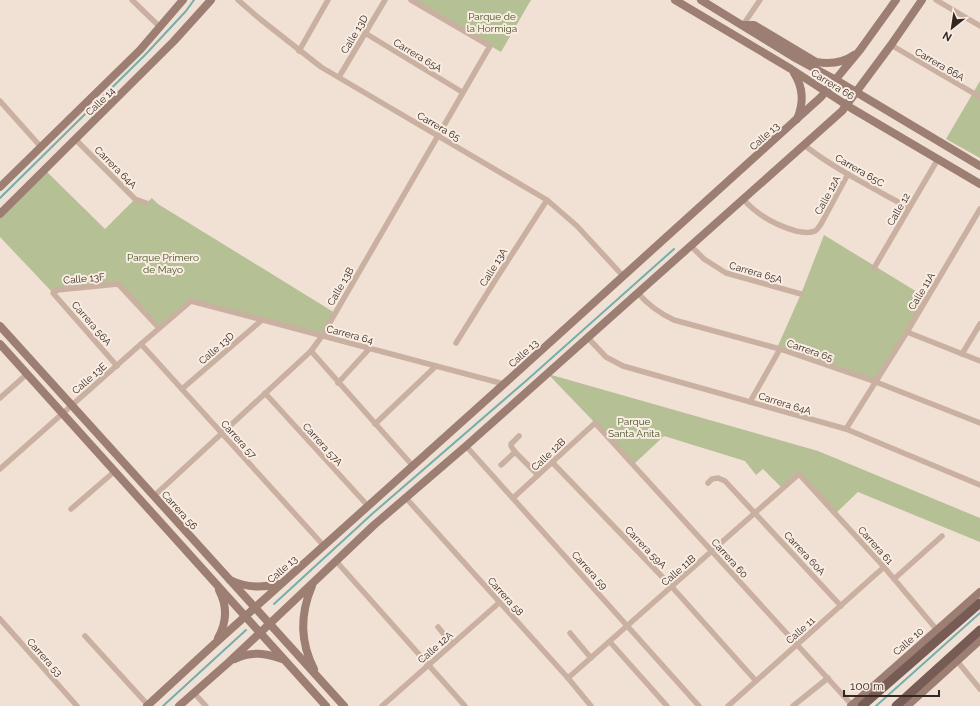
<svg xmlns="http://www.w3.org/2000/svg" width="980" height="706" font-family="Raleway,sans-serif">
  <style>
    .green { fill: #b5c095 }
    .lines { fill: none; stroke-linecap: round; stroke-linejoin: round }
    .stream { stroke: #73afac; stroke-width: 2 }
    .street { stroke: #c9b0a1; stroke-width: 5.5 }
    .secondary { stroke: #9c7e73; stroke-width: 8 }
    .primary { stroke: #765c54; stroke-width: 9 }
    .labels { text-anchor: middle; stroke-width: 4; stroke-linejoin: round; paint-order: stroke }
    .park-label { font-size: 10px; fill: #465227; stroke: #f9ece1 }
    .street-label { font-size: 10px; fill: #332724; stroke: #f9ece1 }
  </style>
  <rect width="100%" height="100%" fill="#f1e1d5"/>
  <g class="green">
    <polygon points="411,0 531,0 501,52"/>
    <polygon points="980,81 980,158 946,139"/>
    <polygon points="45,170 105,229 135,199 146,203 152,198 158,204 335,313 322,336 191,301 159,328 118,284 53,293 0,237 0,214"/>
    <polygon points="824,235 927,298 876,382 777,348 801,294"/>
    <polygon points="548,374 818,451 980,518 980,542 858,492 835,514 799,474 783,489 763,469 756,475 745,461 664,436 633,465 595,423"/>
  </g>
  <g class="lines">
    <g class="stream">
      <polyline points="0,198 145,55 186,11 194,0"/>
      <polyline points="274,604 372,514 527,380 674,249"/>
      <polyline points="163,706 246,630"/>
      <polyline points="876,706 980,613"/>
    </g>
    <g class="street">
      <polyline points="132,0 160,27"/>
      <polyline points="238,0 260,19 321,67 547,200 577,226 623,276"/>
      <polyline points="936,0 980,26"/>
      <polyline points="743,25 760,0"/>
      <polyline points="365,33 462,92"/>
      <polyline points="891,45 980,97"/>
      <polyline points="299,51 328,0"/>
      <polyline points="339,77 385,0"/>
      <polyline points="0,101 41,147"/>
      <polyline points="75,139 135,199 146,203"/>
      <path d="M 804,145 C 836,170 873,188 909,208"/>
      <path d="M 743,199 C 758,216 775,225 796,231 C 802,232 809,234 815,231 C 817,230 819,227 821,224 L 848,174"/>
      <polyline points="691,246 704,259 726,273 801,294"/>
      <polyline points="874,268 938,159"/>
      <path d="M 638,293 C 648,305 659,313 674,320 L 780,349 L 876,382 L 980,423"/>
      <polyline points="907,332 980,361"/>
      <polyline points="588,338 606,357 623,366 846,429 980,485"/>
      <polyline points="456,343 496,279 547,200"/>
      <polyline points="141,344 324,546"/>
      <polyline points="311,351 412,465"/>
      <polyline points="962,354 980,324"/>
      <polyline points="117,366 53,293 57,290 118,284 159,328"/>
      <polyline points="338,383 370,348"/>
      <polyline points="182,389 262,320"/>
      <polyline points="265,393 368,506"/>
      <polyline points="0,398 27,374"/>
      <polyline points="750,402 780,349"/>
      <polyline points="375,424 436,366"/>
      <polyline points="846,429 907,332 980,209"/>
      <polyline points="466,446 699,706"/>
      <polyline points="515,452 511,446 511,444 519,436"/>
      <polyline points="552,462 672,587 756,681"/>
      <polyline points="501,465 515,452 538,475"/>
      <polyline points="0,469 141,344 191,301 504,384"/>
      <polyline points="708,483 712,479 718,478 725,481 841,606"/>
      <polyline points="154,496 311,351 322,336 490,46 411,0"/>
      <polyline points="406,498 568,678 591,706"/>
      <polyline points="513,498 595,423 852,705"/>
      <polyline points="71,509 115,471"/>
      <polyline points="336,561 465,706"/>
      <polyline points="894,579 942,536"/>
      <polyline points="0,619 77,706"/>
      <polyline points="438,627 452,644"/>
      <polyline points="570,633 591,658"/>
      <polyline points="85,636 148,705"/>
      <polyline points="610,642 667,706"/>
      <polyline points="957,661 980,689"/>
      <polyline points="568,678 799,474 884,567 937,630"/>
      <polyline points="194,693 206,706"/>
      <polyline points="382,706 500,602"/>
      <polyline points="728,706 884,567"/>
      <polyline points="793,706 828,678"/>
    </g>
    <g class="secondary">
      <polyline points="675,0 791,69 851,108 980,184"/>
      <polyline points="701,0 797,59 836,80 980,166"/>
      <path d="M 743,25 L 754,25 L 816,62 C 829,64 843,63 854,55"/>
      <path d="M 794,73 C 803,87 804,103 797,119"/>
      <polyline points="0,187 140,50 183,0"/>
      <polyline points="0,214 174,41 211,0"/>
      <polyline points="0,326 344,706"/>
      <polyline points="0,344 326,706"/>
      <path d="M 230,580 C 246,588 262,588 279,584"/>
      <path d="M 312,586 C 300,614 300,642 314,669"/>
      <path d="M 218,638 C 227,622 227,605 219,590"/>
      <path d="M 235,659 C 251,651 266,653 282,659"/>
      <polyline points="147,706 211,647 504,384 821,97 860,50 896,0"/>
      <polyline points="179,706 229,662 374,525 466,446 842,111 891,45 922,0"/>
      <polyline points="851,706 980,592"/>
      <polyline points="907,706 980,640"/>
    </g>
    <g class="primary">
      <polyline points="862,706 980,603"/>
      <polyline points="896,706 980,630"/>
    </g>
  </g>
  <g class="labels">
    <g class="park-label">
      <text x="492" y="20">Parque de<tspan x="492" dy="12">la Hormiga</tspan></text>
      <text x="163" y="261">Parque Primero<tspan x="163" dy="12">de Mayo</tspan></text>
      <text x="634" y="425">Parque<tspan x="634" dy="12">Santa Anita</tspan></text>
    </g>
    <g class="street-label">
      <text transform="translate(354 34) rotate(-59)" y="4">Calle 13D</text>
      <text transform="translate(418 55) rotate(31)" y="4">Carrera 65A</text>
      <text transform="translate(940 64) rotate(30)" y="4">Carrera 66A</text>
      <text transform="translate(833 84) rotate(32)" y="4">Carrera 66</text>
      <text transform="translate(100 101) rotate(-44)" y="4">Calle 14</text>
      <text transform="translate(439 126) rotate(30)" y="4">Carrera 65</text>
      <text transform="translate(764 136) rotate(-42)" y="4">Calle 13</text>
      <text transform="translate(116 167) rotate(45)" y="4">Carrera 64A</text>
      <text transform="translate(860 170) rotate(30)" y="4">Carrera 65C</text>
      <text transform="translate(827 195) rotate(-61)" y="4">Calle 12A</text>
      <text transform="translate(898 209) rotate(-60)" y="4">Calle 12</text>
      <text transform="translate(493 267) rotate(-58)" y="4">Calle 13A</text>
      <text transform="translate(756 272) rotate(16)" y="4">Carrera 65A</text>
      <text transform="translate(84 278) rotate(-5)" y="4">Calle 13F</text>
      <text transform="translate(340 286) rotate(-60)" y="4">Calle 13B</text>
      <text transform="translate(921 291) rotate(-59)" y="4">Calle 11A</text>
      <text transform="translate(92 323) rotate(49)" y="4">Carrera 56A</text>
      <text transform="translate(350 334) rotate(15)" y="4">Carrera 64</text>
      <text transform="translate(216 348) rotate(-41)" y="4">Calle 13D</text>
      <text transform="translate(810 350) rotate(19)" y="4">Carrera 65</text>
      <text transform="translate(523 353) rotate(-42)" y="4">Calle 13</text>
      <text transform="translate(89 378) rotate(-41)" y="4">Calle 13E</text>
      <text transform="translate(785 403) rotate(17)" y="4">Carrera 64A</text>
      <text transform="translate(239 439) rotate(48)" y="4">Carrera 57</text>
      <text transform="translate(323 444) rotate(48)" y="4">Carrera 57A</text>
      <text transform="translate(548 454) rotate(-43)" y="4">Calle 12B</text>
      <text transform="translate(180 510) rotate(48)" y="4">Carrera 56</text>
      <text transform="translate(876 545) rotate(48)" y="4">Carrera 61</text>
      <text transform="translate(646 547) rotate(46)" y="4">Carrera 59A</text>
      <text transform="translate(805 553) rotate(47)" y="4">Carrera 60A</text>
      <text transform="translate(730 558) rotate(48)" y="4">Carrera 60</text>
      <text transform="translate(282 569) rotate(-41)" y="4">Calle 13</text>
      <text transform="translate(590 570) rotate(48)" y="4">Carrera 59</text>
      <text transform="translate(678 570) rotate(-41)" y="4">Calle 11B</text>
      <text transform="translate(506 596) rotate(48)" y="4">Carrera 58</text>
      <text transform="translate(800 630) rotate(-42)" y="4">Calle 11</text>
      <text transform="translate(908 641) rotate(-41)" y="4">Calle 10</text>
      <text transform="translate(435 647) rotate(-41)" y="4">Calle 12A</text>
      <text transform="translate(45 657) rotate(48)" y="4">Carrera 53</text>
    </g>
  </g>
  <g transform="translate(952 28) rotate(210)" stroke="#f9ece1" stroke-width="3" paint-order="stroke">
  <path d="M0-3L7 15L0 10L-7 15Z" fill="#332724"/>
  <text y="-6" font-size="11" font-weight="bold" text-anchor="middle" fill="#332724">N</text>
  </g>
  <path d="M844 690v6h95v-6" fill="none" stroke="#332724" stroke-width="2"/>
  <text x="850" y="690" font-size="12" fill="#332724" stroke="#f9ece1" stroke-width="3" paint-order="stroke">100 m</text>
</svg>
